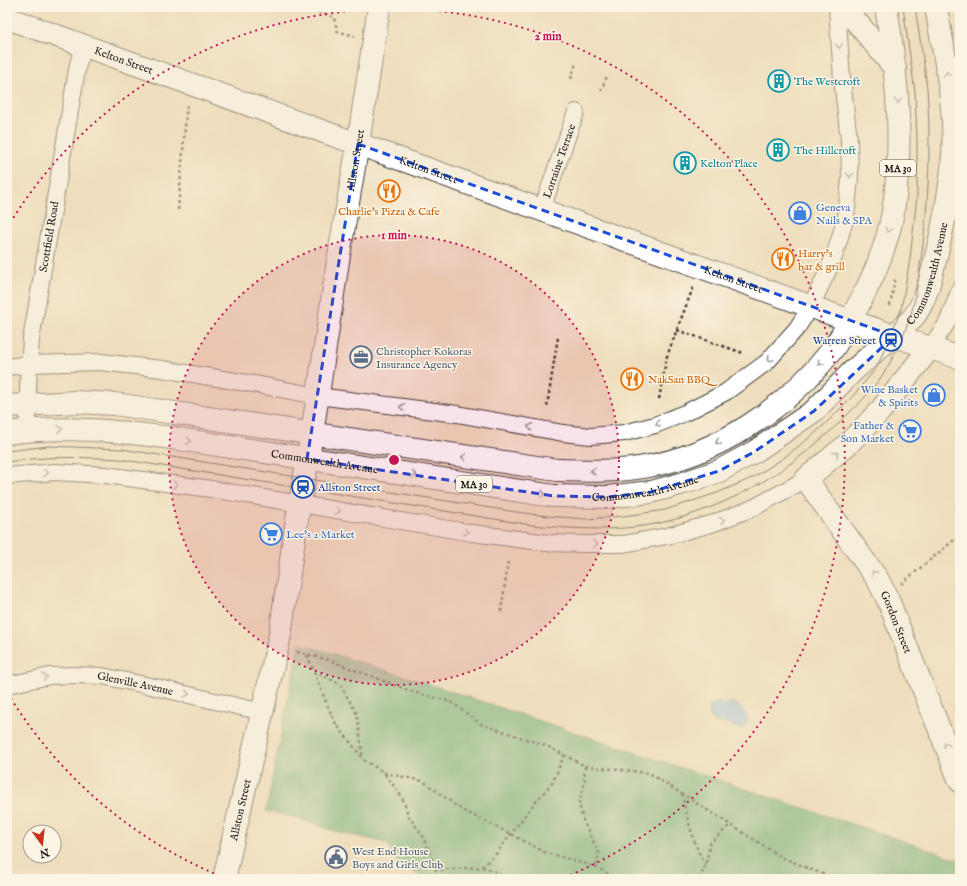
<svg xmlns="http://www.w3.org/2000/svg" width="967" height="886" font-family="'IM FELL English',serif">
  <style>
    .forest { fill: #61ac76; stroke: #3e6449 }
    .water { fill: #74baeb; stroke: #486b84 }
    .lines { fill: none; stroke-linecap: round; stroke-linejoin: round }
    .street-casing { stroke: #3c3934; stroke-width: 18 }
    .secondary-casing { stroke: #3c3934; stroke-width: 24 }
    .primary-casing { stroke: #3c3934; stroke-width: 24 }
    .path { stroke: #3c3934; stroke-width: 2.5; stroke-dasharray: 3 3; stroke-linecap: butt }
    .street { stroke: #fff; stroke-width: 16 }
    .secondary { stroke: #fff; stroke-width: 22 }
    .primary { stroke: #fff; stroke-width: 22 }
    .tram { stroke: #1c1c1c; stroke-width: 1 }
    .oneway { stroke: #999 }
    .marked { fill: none; stroke: #1d4ed8; stroke-width: 3; stroke-dasharray: 8 5; stroke-linejoin: round }
    .ring { fill: none; stroke: #c2185b; stroke-width: 2; stroke-dasharray: 2 4 }
    .labels { text-anchor: middle; stroke-width: 3; stroke-linejoin: round; paint-order: stroke }
    .shield { fill: #fcf5e5; stroke: #5f5d58; stroke-width: 1 }
    .shield-label { font-size: 10px; font-weight: bold; fill: #1c1c1c }
    .street-label { font-size: 11px; fill: #1c1c1c; stroke: #fcf5e5 }
    .culture-label { font-size: 11px; fill: #0d838f; stroke: #fcf5e5; text-anchor: start }
    .shop-label { font-size: 11px; fill: #366cbe; stroke: #fcf5e5; text-anchor: start }
    .food-label { font-size: 11px; fill: #c56008; stroke: #fcf5e5; text-anchor: start }
    .transit-label { font-size: 11px; fill: #164399; stroke: #fcf5e5; text-anchor: end }
    .service-label { font-size: 11px; fill: #4e5e75; stroke: #fcf5e5; text-anchor: start }
    .centre { fill: #c2185b; stroke: #fcf5e5; stroke-width: 2 }
    .ring-label { font-size: 12px; text-anchor: middle; font-weight: bold; fill: #c2185b; stroke: #fcf5e5; stroke-width: 3; stroke-linejoin: round; paint-order: stroke }
  </style>
  <rect width="100%" height="100%" fill="#fcf5e5"/>
  <filter id="ink" filterUnits="userSpaceOnUse"><feTurbulence type="fractalNoise" baseFrequency=".025" numOctaves="2"/><feDisplacementMap in="SourceGraphic" scale="8" xChannelSelector="R" yChannelSelector="G"/><feConvolveMatrix kernelMatrix="1 2 1 2 8 2 1 2 1" color-interpolation-filters="sRGB"/></filter>
  <filter id="wash" filterUnits="userSpaceOnUse"><feTurbulence type="fractalNoise" baseFrequency=".012" numOctaves="4" result="noise"/><feDisplacementMap in="SourceGraphic" scale="16" xChannelSelector="R" yChannelSelector="G"/><feGaussianBlur stdDeviation="0.9" result="paint"/><feColorMatrix in="noise" values="0 0 0 0 0 0 0 0 0 0 0 0 0 0 0 0 0 1.4 0 .05"/><feComposite in="paint" operator="in"/></filter>
  <g filter="url(#wash)">
    <rect width="100%" height="100%" fill="#efdebd"/>
    <polygon class="forest" points="299,643 426,683 960,860 960,879 438,879 432,874 421,877 397,861 387,843 334,831 297,818 266,811"/>
    <path class="water" d="M 719,703 L 723,706 C 727,705 729,702 733,703 C 739,704 746,715 748,720 L 744,728 C 734,730 734,724 726,723 C 722,722 719,723 716,722 C 710,719 708,710 711,705 Z"/>
  </g>
  <g filter="url(#ink)">
    <g class="lines">
      <g class="street-casing">
        <g id="street">
          <path id="s1" d="M 542,209 L 576,112"/>
          <polyline points="930,348 947,323 960,289"/>
          <polyline points="7,367 29,364 100,362 162,369 259,385 318,396 457,414 563,433 591,436 624,433 655,425 685,413 726,392 767,362 797,328 811,306 833,260 846,217 850,178 849,140 842,79 837,7"/>
          <path id="s2" d="M 28,430 C 27,400 28,370 31,340 L 78,64 L 84,46"/>
          <polyline points="7,476 55,472 105,475 211,489 472,533 548,543 583,544 623,544 667,536 711,524 753,508 806,479"/>
          <path id="s3" d="M 7,685 L 50,676 L 74,675 L 102,676 L 155,687 L 262,712"/>
        </g>
      </g>
      <g class="secondary-casing">
        <g id="secondary">
          <path id="s4" d="M 7,18 L 851,321 L 960,358"/>
          <path id="s5" d="M 930,348 L 880,411 L 849,443 L 806,479 L 878,580 L 888,600 L 960,781"/>
          <path id="s6" d="M 224,879 L 280,635 L 296,525 L 312,434 L 338,261 L 358,144 L 379,7"/>
        </g>
      </g>
      <g class="primary-casing">
        <g id="primary">
          <polyline points="844,7 895,68"/>
          <path d="M 7,406 L 76,402 L 115,404 L 557,470 C 587,471 614,472 644,467 C 717,455 787,408 832,350 C 845,332 854,314 864,294 C 877,269 888,240 893,212 C 904,143 897,75 886,7"/>
          <path id="s7" d="M 7,433 C 62,425 117,431 172,438 L 554,496 L 608,497 L 651,492 L 684,483 L 719,471 L 754,452 L 814,411 L 854,370 L 911,320 C 925,305 930,280 935,261 C 943,227 951,191 953,155 C 956,106 944,55 936,7"/>
        </g>
      </g>
      <g class="path">
        <polyline points="301,7 334,17 337,31 355,36"/>
        <polyline points="571,79 576,63"/>
        <polyline points="601,91 607,76"/>
        <polyline points="178,210 187,104"/>
        <polyline points="890,306 895,278"/>
        <polyline points="677,330 743,353"/>
        <polyline points="659,399 667,356 694,285"/>
        <polyline points="547,406 558,337"/>
        <polyline points="901,584 960,535"/>
        <polyline points="501,612 508,562"/>
        <polyline points="297,652 326,659 413,692 451,702 481,724 547,746 585,766 649,773 783,858 835,879"/>
        <polyline points="307,655 334,721 364,760 385,773 423,781 462,810 511,834 544,852 596,867 617,879"/>
        <polyline points="314,671 340,684 357,714 363,758"/>
        <polyline points="585,766 584,788 579,802 583,820 599,853 596,866"/>
        <polyline points="385,774 402,797 409,817 423,836 436,870 482,867 497,872 504,879"/>
        <path d="M 682,794 C 686,812 694,850 706,864"/>
        <polyline points="482,867 496,854 532,806 553,782 564,755"/>
        <polyline points="699,879 706,864 710,843 730,825"/>
      </g>
      <use href="#street" class="street"/>
      <use href="#secondary" class="secondary"/>
      <use href="#primary" class="primary"/>
      <g class="tram">
        <polyline points="7,451 49,446 122,449 516,512 547,516 586,519 624,516 665,510 717,493 754,477 785,457 820,429 853,396 877,367 901,310 910,259 917,196 917,140 915,92 903,7"/>
        <path d="M 7,462 C 45,456 81,457 119,459 L 532,525 C 574,529 618,532 660,523 C 732,507 796,467 847,415 C 861,402 875,387 885,371 C 896,353 905,333 911,314 C 917,294 919,273 922,252 C 929,198 931,143 927,88 C 924,61 919,34 915,7"/>
      </g>
    </g>
    <defs><path id="oneway-chevron" d="M-2-3.5L2.5 0L-2 3.5" fill="none" stroke-width="1.6" stroke-linecap="round" stroke-linejoin="round"/></defs>
    <g class="oneway">
      <use href="#oneway-chevron" transform="translate(839 46) rotate(85)"/>
      <use href="#oneway-chevron" transform="translate(947 74) rotate(-98)"/>
      <use href="#oneway-chevron" transform="translate(898 101) rotate(88)"/>
      <use href="#oneway-chevron" transform="translate(850 175) rotate(90)"/>
      <use href="#oneway-chevron" transform="translate(888 230) rotate(104)"/>
      <use href="#oneway-chevron" transform="translate(770 359) rotate(134)"/>
      <use href="#oneway-chevron" transform="translate(820 363) rotate(131)"/>
      <use href="#oneway-chevron" transform="translate(402 407) rotate(-173)"/>
      <use href="#oneway-chevron" transform="translate(658 424) rotate(160)"/>
      <use href="#oneway-chevron" transform="translate(530 427) rotate(-170)"/>
      <use href="#oneway-chevron" transform="translate(60 429) rotate(-1)"/>
      <use href="#oneway-chevron" transform="translate(189 441) rotate(9)"/>
      <use href="#oneway-chevron" transform="translate(718 442) rotate(153)"/>
      <use href="#oneway-chevron" transform="translate(836 454) rotate(-42)"/>
      <use href="#oneway-chevron" transform="translate(464 457) rotate(-171)"/>
      <use href="#oneway-chevron" transform="translate(593 471) rotate(-178)"/>
      <use href="#oneway-chevron" transform="translate(46 473) rotate(-5)"/>
      <use href="#oneway-chevron" transform="translate(414 475) rotate(9)"/>
      <use href="#oneway-chevron" transform="translate(175 485) rotate(7)"/>
      <use href="#oneway-chevron" transform="translate(543 494) rotate(8)"/>
      <use href="#oneway-chevron" transform="translate(338 511) rotate(9)"/>
      <use href="#oneway-chevron" transform="translate(722 520) rotate(-20)"/>
      <use href="#oneway-chevron" transform="translate(466 532) rotate(9)"/>
      <use href="#oneway-chevron" transform="translate(595 544) rotate(-1)"/>
      <use href="#oneway-chevron" transform="translate(874 573) rotate(-125)"/>
      <use href="#oneway-chevron" transform="translate(45 677) rotate(-9)"/>
      <use href="#oneway-chevron" transform="translate(187 694) rotate(13)"/>
      <use href="#oneway-chevron" transform="translate(946 745) rotate(-112)"/>
    </g>
  </g>
  <path d="M0 0H967V886H0ZM 358,144 L 894,336 L 814,411 L 754,452 L 719,471 L 651,492 L 608,497 L 554,496 L 307,459 Z" fill="#efdebd" fill-opacity=".55" fill-rule="evenodd"/>
  <path class="marked" d="M 358,144 L 894,336 L 814,411 L 754,452 L 719,471 L 651,492 L 608,497 L 554,496 L 307,459 Z"/>
  <circle cx="394" cy="460" r="225" fill="#c2185b" fill-opacity=".12"/>
  <g class="ring">
    <circle cx="394" cy="460" r="225"/>
    <path d="M225 878A451 451 0 0 1 7 692M7 228A451 451 0 1 1 563 878"/>
  </g>
  <defs>
    <g id="building-ring" transform="scale(1.15)"><circle r="9.5" fill="#fcf5e5" stroke="#0f9aa8" stroke-width="1.5"/><path d="M-4-6H4V6H1V3H-1V6H-4ZM-2.5-4.3h1.7v1.8h-1.7ZM.8-4.3h1.7v1.8H.8ZM-2.5-1h1.7V.8h-1.7ZM.8-1h1.7V.8H.8Z" fill="#0f9aa8"/></g>
    <g id="restaurant-ring" transform="scale(1.15)"><circle r="9.5" fill="#fcf5e5" stroke="#e8710a" stroke-width="1.5"/><path d="M-5-6h1v4h1v-4h1v4h1v-4h1v5L-1.5 .5V6h-2V.5L-5-1ZM5-6V6H3V1.5H1.5Q1.5-4 5-6Z" fill="#e8710a"/></g>
    <g id="shop-ring" transform="scale(1.15)"><circle r="9.5" fill="#fcf5e5" stroke="#3f7fe0" stroke-width="1.5"/><path d="M-5-2.5h2.3a2.7 3.5 0 0 1 5.4 0H5L5.5 6h-11ZM-1.5-2.5h3a1.5 2.3 0 0 0-3 0Z" fill="#3f7fe0"/></g>
    <g id="station-ring" transform="scale(1.15)"><circle r="9.5" fill="#fcf5e5" stroke="#1a4fb4" stroke-width="1.5"/><path d="M-3-6H3Q5-6 5-4V2Q5 4 3 4L4.5 6H3L1.5 4h-3L-3 6H-4.5L-3 4Q-5 4-5 2V-4Q-5-6-3-6ZM-3.5-4v3h7v-3ZM-3.5 1v1.5H-2V1ZM2 1v1.5H3.5V1Z" fill="#1a4fb4"/></g>
    <g id="office-ring" transform="scale(1.15)"><circle r="9.5" fill="#fcf5e5" stroke="#5c6f8a" stroke-width="1.5"/><path d="M-6-3h4V-5.5h4V-3h4V5H-6ZM-1-4.5V-3h2v-1.5ZM-6 0V1H6V0Z" fill="#5c6f8a"/></g>
    <g id="supermarket-ring" transform="scale(1.15)"><circle r="9.5" fill="#fcf5e5" stroke="#3f7fe0" stroke-width="1.5"/><path d="M-6-5.5h2.5l.6 2H6L4.5 2H-2.5L-4.4-4H-6ZM-1.5 3.2a1.3 1.3 0 1 0 .1 0ZM3 3.2a1.3 1.3 0 1 0 .1 0Z" fill="#3f7fe0"/></g>
    <g id="civic-ring" transform="scale(1.15)"><circle r="9.5" fill="#fcf5e5" stroke="#5c6f8a" stroke-width="1.5"/><path d="M-.6-6.5H3V-4.5H.6V-3L4-1V1h2V6H-6V1h2V-1L-.6-3ZM-1.2 2.5V6h2.4V2.5Z" fill="#5c6f8a"/></g>
  </defs>
  <g fill-rule="evenodd">
    <use href="#building-ring" x="779" y="81"/>
    <use href="#building-ring" x="778" y="150"/>
    <use href="#building-ring" x="685" y="163"/>
    <use href="#restaurant-ring" x="389" y="191"/>
    <use href="#shop-ring" x="800" y="213"/>
    <use href="#restaurant-ring" x="783" y="259"/>
    <use href="#station-ring" x="891" y="340"/>
    <use href="#office-ring" x="361" y="357"/>
    <use href="#restaurant-ring" x="632" y="379"/>
    <use href="#shop-ring" x="934" y="395"/>
    <use href="#supermarket-ring" x="910" y="431"/>
    <use href="#station-ring" x="303" y="487"/>
    <use href="#supermarket-ring" x="271" y="534"/>
    <use href="#civic-ring" x="336" y="857"/>
  </g>
  <g class="labels">
    <g class="shield">
      <rect x="880" y="160" width="36" height="16" rx="3"/>
      <rect x="456" y="476" width="36" height="16" rx="3"/>
    </g>
    <g class="shield-label">
      <text x="898" y="172">MA 30</text>
      <text x="474" y="488">MA 30</text>
    </g>
    <g class="street-label">
      <text dy="4" stroke="none"><textPath href="#s4" startOffset="124">Kelton Street</textPath></text>
      <text dy="4" stroke="none"><textPath href="#s6" startOffset="731">Allston Street</textPath></text>
      <text dy="4" stroke="none"><textPath href="#s1" startOffset="51">Lorraine Terrace</textPath></text>
      <text dy="4" stroke="none"><textPath href="#s4" startOffset="448">Kelton Street</textPath></text>
      <text dy="4" stroke="none"><textPath href="#s2" startOffset="195">Scottfield Road</textPath></text>
      <text dy="4" stroke="none"><textPath href="#s7" startOffset="1016">Commonwealth Avenue</textPath></text>
      <text dy="4" stroke="none"><textPath href="#s4" startOffset="772">Kelton Street</textPath></text>
      <text dy="4" stroke="none"><textPath href="#s7" startOffset="320">Commonwealth Avenue</textPath></text>
      <text dy="4" stroke="none"><textPath href="#s7" startOffset="644">Commonwealth Avenue</textPath></text>
      <text dy="4" stroke="none"><textPath href="#s5" startOffset="351">Gordon Street</textPath></text>
      <text dy="4" stroke="none"><textPath href="#s3" startOffset="130">Glenville Avenue</textPath></text>
      <text dy="4" stroke="none"><textPath href="#s6" startOffset="71">Allston Street</textPath></text>
    </g>
    <g class="culture-label">
      <text x="794" y="85">The Westcroft</text>
      <text x="794" y="154">The Hillcroft</text>
      <text x="700" y="167">Kelton Place</text>
    </g>
    <g class="shop-label">
      <text x="816" y="211">Geneva<tspan x="816" dy="13">Nails &amp; SPA</tspan></text>
      <text x="918" y="393" text-anchor="end">Wine Basket<tspan x="918" dy="13">&amp; Spirits</tspan></text>
      <text x="894" y="429" text-anchor="end">Father &amp;<tspan x="894" dy="13">Son Market</tspan></text>
      <text x="286" y="538">Lee's 2 Market</text>
    </g>
    <g class="food-label">
      <text x="389" y="215" text-anchor="middle">Charlie's Pizza &amp; Cafe</text>
      <text x="798" y="257">Harry's<tspan x="798" dy="13">bar &amp; grill</tspan></text>
      <text x="648" y="383">NakSan BBQ</text>
    </g>
    <g class="transit-label">
      <text x="876" y="344">Warren Street</text>
      <text x="318" y="491" text-anchor="start">Allston Street</text>
    </g>
    <g class="service-label">
      <text x="376" y="355">Christopher Kokoras<tspan x="376" dy="13">Insurance Agency</tspan></text>
      <text x="352" y="855">West End House<tspan x="352" dy="13">Boys and Girls Club</tspan></text>
    </g>
  </g>
  <circle cx="394" cy="460" r="6" class="centre"/>
  <g class="ring-label">
    <text x="548" y="40">2 min</text>
    <text x="394" y="239">1 min</text>
  </g>
  <rect width="967" height="886" fill="none" stroke="#fcf5e5" stroke-width="24"/>
  <g transform="translate(42 844) rotate(165)"><circle r="19" fill="#fcf5e5" stroke="#a29e95"/>
  <path d="M0-3L7 15L0 10L-7 15Z" fill="#c8321e"/>
  <text y="-6" font-size="11" font-weight="bold" text-anchor="middle" fill="#1c1c1c">N</text>
  </g>
</svg>
